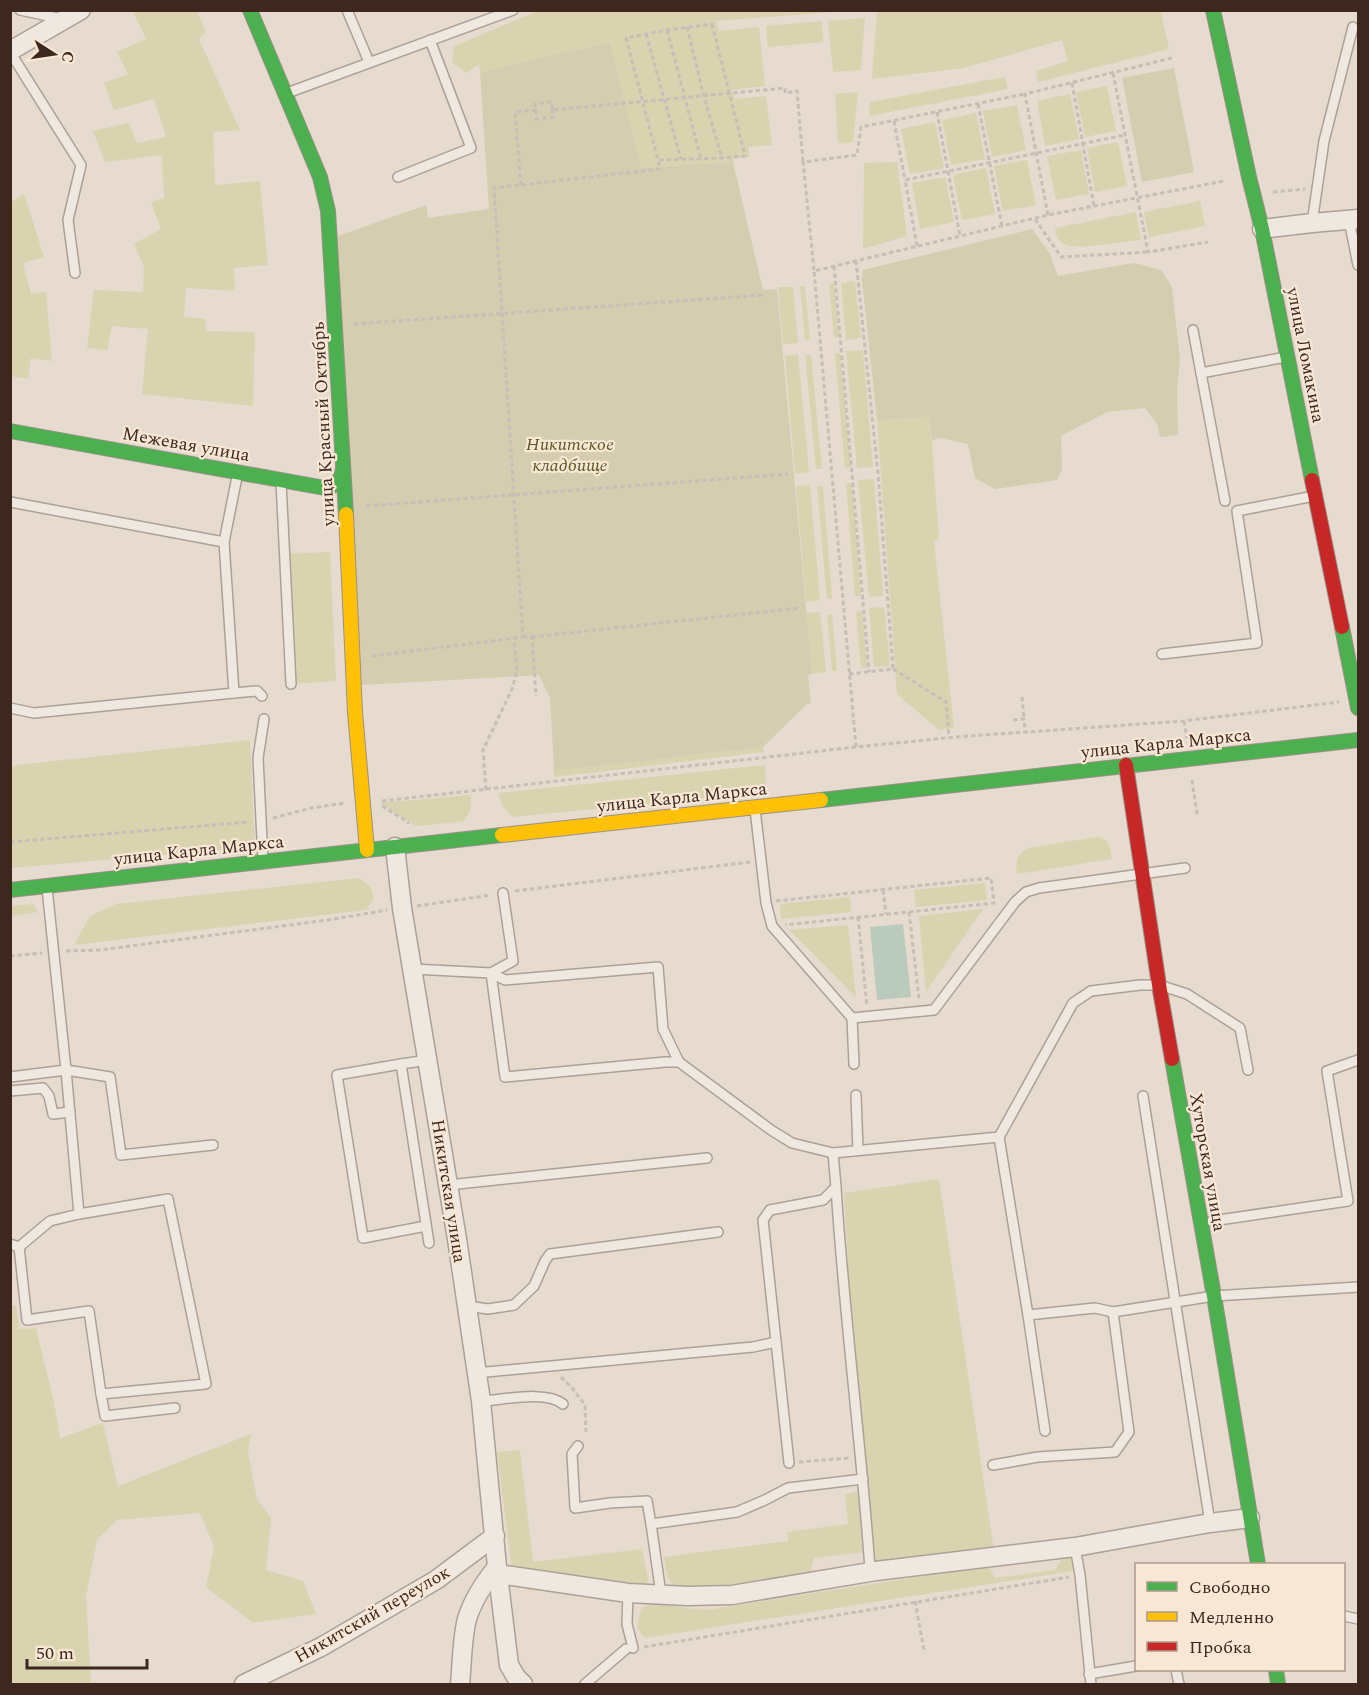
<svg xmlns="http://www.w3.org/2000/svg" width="1369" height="1695" font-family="Spectral,serif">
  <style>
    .green { fill: #dad3b0 }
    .cemetery { fill: #d4cdb0 }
    .water { fill: #bacbbd }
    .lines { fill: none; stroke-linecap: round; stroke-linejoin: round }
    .lane-casing { stroke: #aca197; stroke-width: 12 }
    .street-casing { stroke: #aca197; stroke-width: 21 }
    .fast-casing { stroke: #9c9087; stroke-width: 16 }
    .slow-casing { stroke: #9c9087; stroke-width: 16 }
    .jam-casing { stroke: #9c9087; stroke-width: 16 }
    .path { stroke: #c7beb7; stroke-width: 3; stroke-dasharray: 4.5 3; stroke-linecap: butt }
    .lane { stroke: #eee8e1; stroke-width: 9 }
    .street { stroke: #eee8e1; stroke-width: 18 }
    .fast { stroke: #4caf50; stroke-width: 14 }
    .slow { stroke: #ffc107; stroke-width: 14 }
    .jam { stroke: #c62828; stroke-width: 14 }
    .labels { text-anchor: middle; stroke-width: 4.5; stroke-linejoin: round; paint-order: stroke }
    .street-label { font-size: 18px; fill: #3d271e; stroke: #f8e7d5 }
    .park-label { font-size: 18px; font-style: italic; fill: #585b23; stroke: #f8e7d5 }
  </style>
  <rect width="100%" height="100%" fill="#e6dbce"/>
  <g class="green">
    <polygon points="133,11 197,11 206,32 199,39 240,130 213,132 215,185 260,181 268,265 234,268 235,291 186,288 184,317 206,319 205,331 255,332 253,406 142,394 148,329 112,326 107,350 87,348 94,290 143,292 144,267 134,244 161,229 151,202 164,198 162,155 105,162 93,131 129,123 137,143 166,137 154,99 114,110 104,83 128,74 117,52 146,39"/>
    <polygon points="538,11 847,11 716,21 719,31 759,27 765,86 732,90 735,99 766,96 772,145 748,147 750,157 734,158 733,162 641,168 610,42 480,72 479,64 466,73 452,62 454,46"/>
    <polygon points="877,11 1161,11 1169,49 1038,82 1036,71 1068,61 1062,40 964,68 872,79"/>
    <polygon points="865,18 861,70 833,72 828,21"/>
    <polygon points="822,21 823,42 768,47 766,26"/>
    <polygon points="1005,77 1008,89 869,116 870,102"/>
    <polygon points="1107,86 1116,131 1085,137 1076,92"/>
    <polygon points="858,92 853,142 838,143 835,94"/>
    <polygon points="1070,94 1079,139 1045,146 1037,101"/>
    <polygon points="1017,105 1026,150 992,157 983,111"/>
    <polygon points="976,113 985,159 951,165 942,120"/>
    <polygon points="935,122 944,168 910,174 901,129"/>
    <polygon points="1118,142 1127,186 1095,192 1087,148"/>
    <polygon points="1081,150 1089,194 1056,200 1047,156"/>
    <polygon points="1027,160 1036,205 1003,211 994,166"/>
    <polygon points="897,162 907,236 863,249 864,163"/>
    <polygon points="986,168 995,214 962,220 953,175"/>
    <polygon points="945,177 954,222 920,229 912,183"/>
    <polygon points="24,194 44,257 23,263 31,294 46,292 52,361 31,358 28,379 10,376 11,202"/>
    <polygon points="1200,201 1205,226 1149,237 1144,212"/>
    <path d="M 1136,212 L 1141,240 C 1125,241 1076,251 1064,244 C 1058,241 1056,234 1055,228 Z"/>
    <polygon points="855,281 861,338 846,340 841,283"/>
    <polygon points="834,283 839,337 834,338 829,284"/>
    <polygon points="800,286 805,286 810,339 805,340"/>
    <polygon points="778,287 793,287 798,343 783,344"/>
    <polygon points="863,350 873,467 857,468 846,351"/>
    <polygon points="840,353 851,467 845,468 835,354"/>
    <polygon points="798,354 809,472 795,474 785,356"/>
    <polygon points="805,355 811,355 822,469 816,469"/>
    <polygon points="930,417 939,538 934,541 954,728 939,730 897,694 877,420"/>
    <polygon points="874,479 883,596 869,597 858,480"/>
    <polygon points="846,483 852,483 861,596 855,596"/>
    <polygon points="810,485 820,600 806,602 796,486"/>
    <polygon points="817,486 823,486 832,599 827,599"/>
    <polygon points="330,552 336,681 291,684 285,554"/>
    <polygon points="884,607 890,666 874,667 869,608"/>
    <polygon points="856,611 862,611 867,668 861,668"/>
    <polygon points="820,612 826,672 812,674 806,613"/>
    <polygon points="832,614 837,671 832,671 827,615"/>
    <polygon points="250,740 255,847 11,868 11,768 17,765"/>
    <polygon points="763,747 764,752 555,777 554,771"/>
    <polygon points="765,765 766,792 513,817 503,807 498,793"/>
    <polygon points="471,795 470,811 464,821 421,826 414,825 379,803"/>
    <path d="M 1097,837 C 1110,838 1110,848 1112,859 L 1017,874 C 1015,862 1017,854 1028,848 Z"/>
    <polygon points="359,878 370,886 374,898 366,910 74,945 90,916 116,904"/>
    <polygon points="985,883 987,900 916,907 914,890"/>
    <polygon points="850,897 851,912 781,919 780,904"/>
    <polygon points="33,904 38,912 11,916 11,906"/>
    <polygon points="983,909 926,992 919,916"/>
    <polygon points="848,925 856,997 789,930"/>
    <polygon points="939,1179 994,1551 878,1565 874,1560 863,1443 854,1372 844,1193"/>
    <polygon points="11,1305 16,1305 19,1329 36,1328 54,1402 60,1438 103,1423 118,1486 251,1434 248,1452 257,1499 271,1518 266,1570 303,1581 316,1614 253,1623 206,1587 214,1547 200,1513 117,1520 97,1540 86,1597 91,1684 11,1684"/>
    <polygon points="520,1450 533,1562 642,1549 648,1579 645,1588 563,1592 528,1590 517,1584 512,1569 497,1452"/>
    <path d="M 860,1491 L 865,1552 L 814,1558 L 810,1576 L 685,1591 C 666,1584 667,1576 664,1557 L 788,1541 L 787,1532 L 848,1524 L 845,1494 Z"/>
    <path d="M 1070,1555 L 1072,1561 L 1073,1571 L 645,1638 L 637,1628 L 641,1609 C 654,1599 670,1606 686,1608 C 692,1609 699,1609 706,1610 L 988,1566 L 995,1578 L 1055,1570 L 1064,1556 Z"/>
  </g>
  <g class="cemetery">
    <polygon points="610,42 641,168 733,162 762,286 764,290 777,289 812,674 808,675 811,703 807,704 763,747 554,771 550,698 539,675 362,685 335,237 426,205 428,218 489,209 480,72"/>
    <polygon points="1174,68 1194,172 1142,182 1122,78"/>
    <polygon points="1032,229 1049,252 1058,276 1134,263 1161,270 1172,287 1180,359 1177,390 1178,435 1160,437 1157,424 1145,408 1107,412 1061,436 1062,469 1057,480 995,489 975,478 968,444 941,438 932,440 930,417 877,420 862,280 863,270"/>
  </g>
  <polygon class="water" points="903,924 911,997 877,1000 870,927"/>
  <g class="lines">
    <g class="lane-casing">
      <g id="lane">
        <polyline points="20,10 62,19"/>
        <polyline points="347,10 369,62"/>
        <polyline points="10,52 81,165 68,220 75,273"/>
        <polyline points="287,93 513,10"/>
        <polyline points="398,177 471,148 430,40"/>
        <polyline points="1349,220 1358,265"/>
        <polyline points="1312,223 1324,141 1353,27"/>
        <polyline points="1193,330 1201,373"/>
        <polyline points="281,482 291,684"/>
        <polyline points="1225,501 1201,373 1286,357"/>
        <polyline points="10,502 224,542"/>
        <polyline points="1162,654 1257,643 1237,511 1314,496"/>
        <polyline points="234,693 257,691 262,696"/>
        <polyline points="10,708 34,713 234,693 224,542 238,472"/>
        <polyline points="755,809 766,903 772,926 852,1018 934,1010 1015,902 1026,892 1039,888 1185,868"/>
        <polyline points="263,860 258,758 264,719"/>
        <polyline points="47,888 66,1070 110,1077 121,1155 213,1145"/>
        <polyline points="413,969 491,973 505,1077 665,1062 679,1062 771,1130 792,1143 833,1153 999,1137 1073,1003 1091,991 1140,985 1159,985 1187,994 1240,1028 1248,1070"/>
        <polyline points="491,973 505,980 658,967 663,1029 679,1062"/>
        <polyline points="491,973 513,961 503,893"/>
        <polyline points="852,1018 854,1064"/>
        <polyline points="428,1060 401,1064 429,1243"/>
        <polyline points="401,1064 337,1075 363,1238 426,1226"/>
        <polyline points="10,1077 66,1070 79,1214 50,1221 19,1247 10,1244"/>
        <polyline points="10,1091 43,1088 49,1096 53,1114 70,1112"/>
        <polyline points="856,1095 858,1150"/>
        <polyline points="1143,1096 1210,1523"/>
        <polyline points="999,1137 1028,1315 1095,1308 1113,1312 1214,1296 1358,1287"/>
        <polyline points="448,1185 707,1158"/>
        <path d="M 836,1187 C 844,1315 861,1441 870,1569 L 873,1570"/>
        <polyline points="1212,1221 1348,1201 1327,1071 1358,1060"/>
        <polyline points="19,1247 27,1320 89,1311 101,1394 206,1384 168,1199 79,1214"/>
        <polyline points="467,1306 488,1309 514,1305 534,1286 545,1261 550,1254 718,1232"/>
        <polyline points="1028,1315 1045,1431"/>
        <polyline points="476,1373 753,1347 776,1342"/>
        <polyline points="101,1394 105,1416 175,1408"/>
        <path d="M 481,1401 C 503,1400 546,1390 563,1404"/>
        <polyline points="578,1446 572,1454 575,1508 610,1503 647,1501 651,1524"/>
        <polyline points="789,1463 763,1220 770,1210 823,1200 836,1187 833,1153"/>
        <polyline points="993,1465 1038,1457 1115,1452 1129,1432 1113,1312"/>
        <polyline points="1075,1547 1080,1575 1091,1684"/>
        <polyline points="628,1593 627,1624 633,1648"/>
        <polyline points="661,1594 651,1524 737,1512 765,1500 788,1488 863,1479"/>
        <polyline points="1344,1616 1358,1619"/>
        <polyline points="1176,1670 1179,1684"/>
        <polyline points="1089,1674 1136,1666"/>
        <polyline points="585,1684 626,1649"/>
      </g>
    </g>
    <g class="street-casing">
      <g id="street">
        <polyline points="10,51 81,10"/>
        <polyline points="1262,229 1312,223 1358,219"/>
        <polyline points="395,847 402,908 457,1239 481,1401 497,1567 509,1665 516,1677 523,1684"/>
        <polyline points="498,1574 628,1593 688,1596 732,1595 876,1571 1075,1547 1210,1523 1250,1518"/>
        <polyline points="244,1684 321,1647 436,1580 495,1536"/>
        <path d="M 460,1684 C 462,1665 462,1637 467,1619 C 473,1599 484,1583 497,1567"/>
      </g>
    </g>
    <g class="fast-casing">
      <g id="fast">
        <polyline points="250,10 320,177 328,211 346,514"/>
        <polyline points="1213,10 1249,177 1262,229 1312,480"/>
        <path d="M 10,431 L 325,488 C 337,486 341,480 343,469"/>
        <polyline points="1342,627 1358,708"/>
        <polyline points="821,800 1358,740"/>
        <polyline points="10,890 502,835"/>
        <polyline points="1172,1059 1214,1296 1258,1564"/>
        <polyline points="1276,1670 1278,1684"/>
      </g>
    </g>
    <g class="slow-casing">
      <g id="slow">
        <polyline points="346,514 355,712 367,850"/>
        <polyline points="502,835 821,800"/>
      </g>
    </g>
    <g class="jam-casing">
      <g id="jam">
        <polyline points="1312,480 1342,627"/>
        <polyline points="1126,765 1159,985 1172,1059"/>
      </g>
    </g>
    <g class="path">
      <polygon points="712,24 745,156 722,158 658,160 626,38 667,30"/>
      <polyline points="687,27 704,97 722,158"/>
      <polyline points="667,30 701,159"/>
      <polyline points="646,34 681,159"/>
      <polyline points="1113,73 1148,252 1208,242"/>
      <polyline points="1072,83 1094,206"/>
      <polyline points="978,104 1002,226"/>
      <polyline points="536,110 536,119 553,117 552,110"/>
      <polyline points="937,112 960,236"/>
      <polyline points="894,121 905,180"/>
      <polyline points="521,185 515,112 536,110 535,104 552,102 552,110 785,88 785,93 797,91 803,162"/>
      <polyline points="1273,192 1305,189"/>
      <polyline points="1048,215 1025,94 1172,58"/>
      <polyline points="1035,219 1061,257 1148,252"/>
      <polyline points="917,246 905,180 1125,135"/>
      <polyline points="834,266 869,672"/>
      <polyline points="814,270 803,162 857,155 861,127 1025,94"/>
      <polyline points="354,324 763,295"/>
      <polyline points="366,506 788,474"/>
      <polyline points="523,637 532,637 536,696"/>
      <polyline points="532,637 799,608"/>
      <polyline points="372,656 523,637 494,188 660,169 658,160"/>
      <polyline points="893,669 946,702 949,737"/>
      <polyline points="849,674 893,669 878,473 856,261"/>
      <polyline points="1022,697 1024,719"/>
      <polyline points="1013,720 1024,719 1025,732"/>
      <polyline points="1184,721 1187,738"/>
      <polyline points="856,747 814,271 1048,215 1224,181"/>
      <polyline points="1192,780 1197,814"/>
      <polyline points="486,790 483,750 512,689 517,671 514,638"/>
      <polyline points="382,801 856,747 955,737 1184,721 1339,702"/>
      <polyline points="382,806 408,822 408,824"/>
      <polyline points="273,818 311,808 345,803"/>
      <polyline points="10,842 248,822"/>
      <polyline points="883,890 886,914"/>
      <polyline points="515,891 750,862"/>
      <polyline points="776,901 991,878 994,903 785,925"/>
      <polyline points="417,906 491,895"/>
      <polyline points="909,912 919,999"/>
      <polyline points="858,917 867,1006"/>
      <polyline points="66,951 100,950 328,920 387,910"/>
      <polyline points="10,956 42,953"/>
      <polyline points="561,1377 572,1388 585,1405 586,1432"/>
      <polyline points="799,1462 849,1458"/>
      <polyline points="915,1601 924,1650"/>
      <polyline points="644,1647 1069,1577"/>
    </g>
    <use href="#lane" class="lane"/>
    <use href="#street" class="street"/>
    <use href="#fast" class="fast"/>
    <use href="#slow" class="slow"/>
    <use href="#jam" class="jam"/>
  </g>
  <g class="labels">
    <g class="street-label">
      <text transform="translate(1306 355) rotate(79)" y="6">улица Ломакина</text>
      <text transform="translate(323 424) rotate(-93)" y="6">улица Красный Октябрь</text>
      <text transform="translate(186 444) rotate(10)" y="6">Межевая улица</text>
      <text transform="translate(1166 743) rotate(-6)" y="6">улица Карла Маркса</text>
      <text transform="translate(682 797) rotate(-6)" y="6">улица Карла Маркса</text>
      <text transform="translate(199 850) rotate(-6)" y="6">улица Карла Маркса</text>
      <text transform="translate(1208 1162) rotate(80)" y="6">Хуторская улица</text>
      <text transform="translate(449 1191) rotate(81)" y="6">Никитская улица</text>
      <text transform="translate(372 1614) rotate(-30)" y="6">Никитский переулок</text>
    </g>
    <g class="park-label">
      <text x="570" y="450">Никитское<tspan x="570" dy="21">кладбище</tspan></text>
    </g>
  </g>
  <rect width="1369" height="1695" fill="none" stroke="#3d271e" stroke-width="24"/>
  <rect x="1135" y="1563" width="210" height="108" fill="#f8e7d5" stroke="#ad9a8c" stroke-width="1.5"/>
  <rect x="1147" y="1582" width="30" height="9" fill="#4caf50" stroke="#ad9a8c" stroke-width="1.5"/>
  <text x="1189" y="1593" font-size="18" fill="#3d271e">Свободно</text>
  <rect x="1147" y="1612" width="30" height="9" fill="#ffc107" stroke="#ad9a8c" stroke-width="1.5"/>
  <text x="1189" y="1623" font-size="18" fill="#3d271e">Медленно</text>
  <rect x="1147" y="1642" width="30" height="9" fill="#c62828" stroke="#ad9a8c" stroke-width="1.5"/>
  <text x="1189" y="1653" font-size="18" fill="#3d271e">Пробка</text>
  <g transform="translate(54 54) rotate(102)" stroke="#f8e7d5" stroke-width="4.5" paint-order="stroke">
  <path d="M0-4.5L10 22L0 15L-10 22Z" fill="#3d271e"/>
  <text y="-9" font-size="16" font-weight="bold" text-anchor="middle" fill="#3d271e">С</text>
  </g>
  <path d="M27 1659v9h120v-9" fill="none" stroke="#3d271e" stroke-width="3"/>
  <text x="36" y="1659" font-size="18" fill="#3d271e" stroke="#f8e7d5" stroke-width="4.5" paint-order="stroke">50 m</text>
</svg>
